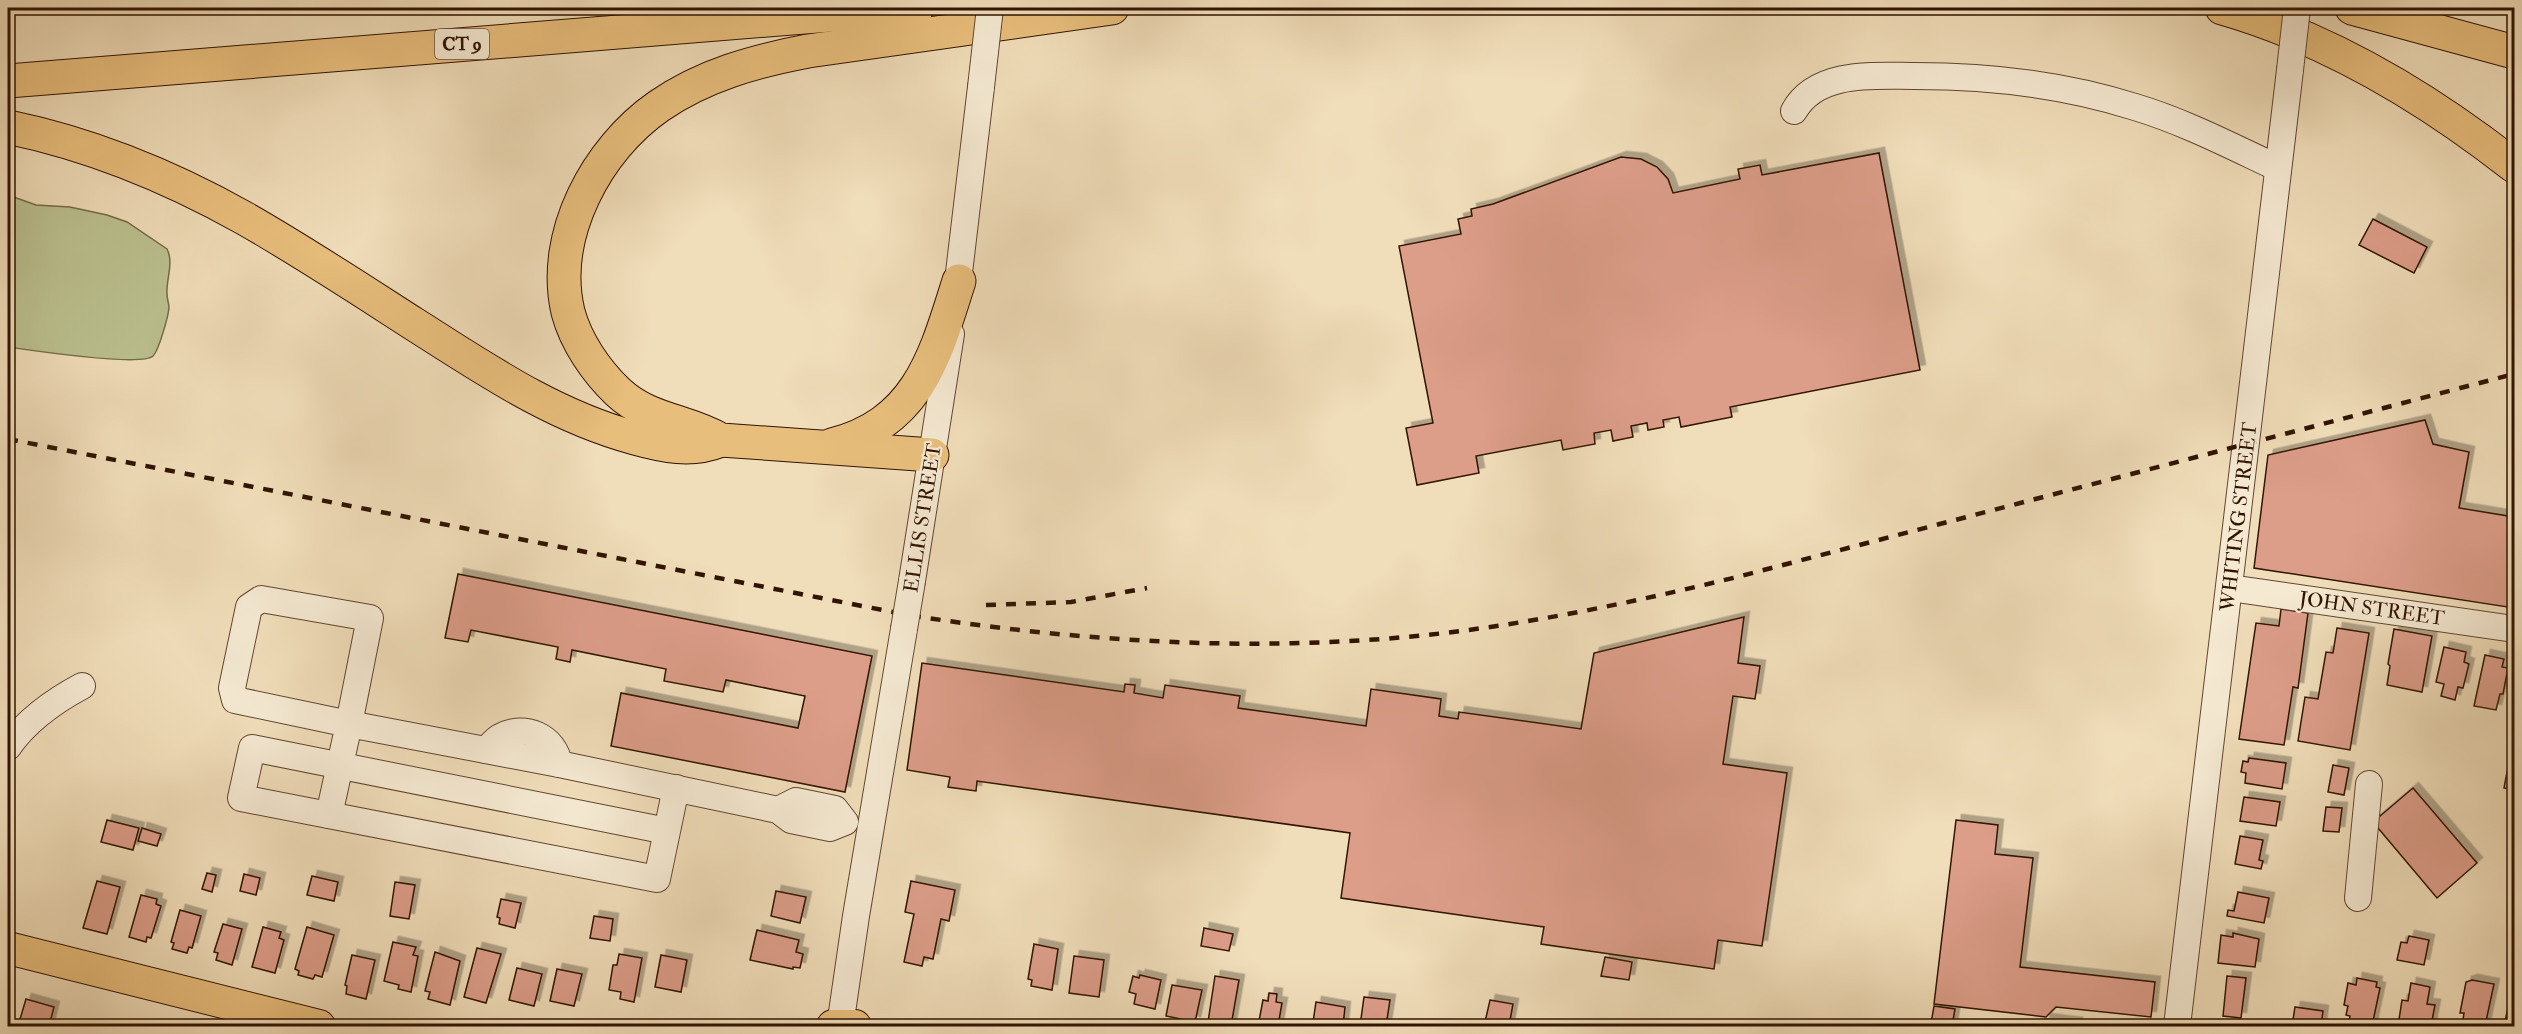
<svg xmlns="http://www.w3.org/2000/svg" width="2522" height="1034" font-family="'IM FELL Double Pica',serif">
  <style>
    .green { fill: #bbc08f; stroke: #766a48; stroke-width: 1.5 }
    .building { fill: #dc9d89; stroke: #311301; stroke-width: 1.5; filter: url(#shadow) }
    .lines { fill: none; stroke-linecap: round; stroke-linejoin: round }
    .minor-casing { stroke: #61462f; stroke-width: 28 }
    .major-casing { stroke: #311301; stroke-width: 34 }
    .highway-casing { stroke: #311301; stroke-width: 35 }
    .minor { stroke: #f5e9d2; stroke-width: 26 }
    .major { stroke: #e8be7c; stroke-width: 32 }
    .highway { stroke: #e8be7c; stroke-width: 33 }
    .rail { stroke: #311301; stroke-width: 4.5; stroke-dasharray: 10 10; stroke-linecap: butt }
    .minor-bridge-casing { stroke: #61462f; stroke-width: 28; stroke-linecap: butt }
    .minor-bridge { stroke: #f5e9d2; stroke-width: 26 }
    .labels { text-anchor: middle; stroke-width: 4.5; stroke-linejoin: round; paint-order: stroke }
    .shield { fill: #f5e9d2; stroke: #6c5340; stroke-width: 1.5 }
    .shield-label { font-size: 18px; font-weight: bold; fill: #311301 }
    .street-label { font-size: 20px; fill: #311301; stroke: #f5e9d2 }
  </style>
  <defs>
    <filter id="shadow"><feDropShadow dx="5.5" dy="-5.5" stdDeviation="0" flood-color="#0004"/></filter>
  </defs>
  <rect width="100%" height="100%" fill="#f0ddb9"/>
  <filter id="stains"><feTurbulence type="fractalNoise" baseFrequency=".00333" numOctaves="4"/><feColorMatrix values="0 0 0 0 .2 0 0 0 0 .09 0 0 0 0 .02 0 0 0 .5 -.17"/></filter>
  <radialGradient id="worn" r=".72"><stop offset=".6" stop-color="#630" stop-opacity="0"/><stop offset="1" stop-color="#630" stop-opacity=".3"/></radialGradient>
  <path class="green" d="M 8,195 L 36,205 L 70,207 L 107,215 L 127,222 L 167,249 C 174,262 166,280 167,294 C 167,299 169,304 169,308 C 168,317 159,350 153,356 C 141,367 29,350 8,347 Z"/>
  <g class="building">
    <polygon points="1879,153 1920,370 1730,407 1732,417 1681,427 1679,417 1663,420 1664,427 1648,430 1647,423 1631,426 1633,437 1613,441 1611,430 1594,433 1595,444 1563,450 1561,440 1476,456 1479,473 1417,485 1406,428 1433,423 1399,246 1461,234 1458,219 1472,216 1471,209 1493,204 1621,157 1641,159 1657,167 1668,179 1673,193 1740,179 1738,169 1760,165 1762,175"/>
    <polygon points="2373,219 2427,247 2414,273 2359,245"/>
    <polygon points="2425,420 2433,444 2469,452 2459,508 2514,517 2514,608 2254,568 2268,455"/>
    <polygon points="458,574 872,656 845,792 611,746 621,693 798,728 805,696 726,680 723,692 664,681 666,669 572,650 570,662 556,659 558,647 471,630 468,642 445,638"/>
    <polygon points="2281,609 2308,613 2298,688 2293,687 2284,745 2239,739 2256,623 2279,626"/>
    <polygon points="1744,617 1738,663 1760,666 1755,699 1733,696 1723,764 1787,773 1762,946 1718,940 1714,969 1541,944 1544,927 1341,898 1350,833 977,781 976,791 948,787 950,777 907,770 922,663 1124,692 1125,684 1135,685 1134,693 1163,698 1165,685 1240,696 1238,708 1366,726 1371,689 1441,699 1439,716 1458,719 1459,712 1581,729 1594,653"/>
    <polygon points="2337,628 2369,633 2350,750 2298,741 2305,697 2318,699 2326,652 2333,653"/>
    <polygon points="2394,629 2432,636 2422,692 2387,685 2390,666 2388,664"/>
    <polygon points="2444,647 2466,652 2464,662 2469,664 2463,688 2458,687 2455,700 2441,696 2444,684 2436,682"/>
    <polygon points="2485,655 2504,659 2502,667 2508,668 2503,694 2500,694 2496,710 2474,706"/>
    <polygon points="2512,746 2514,746 2514,790 2504,788"/>
    <polygon points="2249,758 2286,763 2282,789 2245,783 2246,773 2241,772 2243,761 2248,762"/>
    <polygon points="2333,765 2349,768 2344,795 2328,792"/>
    <polygon points="2413,788 2477,863 2437,898 2373,822"/>
    <polygon points="2244,797 2280,802 2276,826 2240,821"/>
    <polygon points="2326,807 2342,808 2339,832 2323,831"/>
    <polygon points="107,820 139,828 133,850 101,842"/>
    <polygon points="1956,820 1998,825 1995,854 2033,858 2020,967 2155,982 2151,1017 2056,1007 2046,1017 1934,1004"/>
    <polygon points="142,828 161,834 157,846 138,841"/>
    <polygon points="2240,836 2263,840 2259,860 2263,861 2261,869 2235,864"/>
    <polygon points="207,873 216,875 212,892 202,889"/>
    <polygon points="244,874 260,878 256,895 240,891"/>
    <polygon points="312,876 338,882 334,901 307,895"/>
    <polygon points="97,881 120,887 107,934 83,928"/>
    <polygon points="911,881 955,890 949,921 941,919 933,959 924,957 922,966 904,962 914,914 905,912"/>
    <polygon points="395,882 415,885 409,919 390,916"/>
    <polygon points="776,891 806,897 800,923 771,916"/>
    <polygon points="2238,892 2269,898 2264,923 2227,916 2228,910 2234,911"/>
    <polygon points="141,895 157,899 156,904 161,906 151,938 147,937 146,942 129,937"/>
    <polygon points="501,899 521,903 515,928 499,924 500,918 497,917"/>
    <polygon points="180,910 201,916 192,948 189,947 187,953 172,949 174,943 171,942"/>
    <polygon points="594,916 613,919 610,941 590,938"/>
    <polygon points="223,924 242,929 232,965 216,960 218,953 214,952"/>
    <polygon points="263,927 281,932 279,938 284,940 275,973 252,967"/>
    <polygon points="307,927 334,935 322,977 315,975 313,979 298,975 299,971 295,969"/>
    <polygon points="1204,928 1233,934 1229,951 1201,946"/>
    <polygon points="757,930 799,940 796,952 803,954 800,968 793,967 793,969 750,960"/>
    <polygon points="2233,933 2259,939 2255,967 2218,963 2221,935 2233,937"/>
    <polygon points="2409,936 2429,940 2424,965 2397,960 2401,942 2407,943"/>
    <polygon points="393,942 416,947 413,955 418,956 411,992 398,989 399,985 384,981"/>
    <polygon points="1034,944 1058,949 1052,990 1031,986 1032,980 1028,979"/>
    <polygon points="477,948 501,954 486,1003 464,997"/>
    <polygon points="435,952 460,961 450,1005 428,999 430,992 425,991"/>
    <polygon points="619,954 642,958 634,1002 620,999 621,992 609,990 613,965 617,965"/>
    <polygon points="352,955 375,960 366,999 346,994 347,986 345,985"/>
    <polygon points="661,955 687,960 681,992 655,987"/>
    <polygon points="1074,956 1104,960 1099,997 1069,993"/>
    <polygon points="1605,957 1632,962 1629,980 1601,976"/>
    <polygon points="517,968 542,974 534,1006 509,1000"/>
    <polygon points="557,969 582,974 574,1006 550,1001"/>
    <polygon points="1140,975 1161,980 1155,1009 1134,1004 1136,994 1129,992 1133,976 1139,978"/>
    <polygon points="1215,976 1239,980 1231,1026 1208,1022"/>
    <polygon points="2227,976 2246,978 2241,1018 2223,1016"/>
    <polygon points="2357,978 2377,982 2376,987 2380,988 2372,1026 2348,1026 2350,1016 2346,1015 2348,1006 2344,1005 2348,983 2356,985"/>
    <polygon points="2472,980 2494,984 2485,1026 2462,1026 2464,1013 2460,1013 2466,982"/>
    <polygon points="2411,983 2430,987 2427,1004 2435,1005 2431,1026 2398,1026 2402,1000 2408,1001"/>
    <polygon points="1172,985 1202,990 1195,1022 1166,1016"/>
    <polygon points="2511,992 2514,993 2514,1026 2508,1026 2509,1023 2505,1022"/>
    <polygon points="1269,993 1277,994 1276,1002 1282,1003 1278,1026 1258,1026 1263,1000 1268,1001"/>
    <polygon points="1364,997 1390,1000 1386,1026 1360,1026"/>
    <polygon points="26,999 54,1007 49,1026 31,1024 30,1026 18,1026"/>
    <polygon points="1490,1000 1513,1004 1509,1026 1489,1026 1490,1023 1485,1022"/>
    <polygon points="1316,1002 1345,1007 1343,1026 1317,1026 1318,1022 1313,1022"/>
    <polygon points="1934,1006 1955,1009 1952,1026 1931,1023"/>
    <polygon points="2295,1007 2323,1011 2321,1026 2292,1026"/>
    <polygon points="2045,1019 2077,1023 2076,1026 2044,1026"/>
  </g>
  <g class="lines">
    <g class="minor-casing">
      <g id="minor">
        <path d="M 1794,111 C 1817,70 1875,76 1915,76 C 1991,76 2063,84 2135,107 C 2185,122 2231,146 2278,168"/>
        <polyline points="956,298 981,87"/>
        <polyline points="912,581 951,334"/>
        <polyline points="2230,588 2514,629"/>
        <path d="M 8,747 C 26,721 54,701 82,686"/>
        <path d="M 486,750 C 490,746 495,740 500,737 C 525,723 555,737 559,764"/>
        <polyline points="329,815 349,724 235,700 232,688 249,607 261,599 370,618 349,724 559,764 778,810 791,820 830,828 845,822 835,809 796,801 778,810"/>
        <polyline points="667,831 252,748 241,798 657,879 676,788"/>
        <polyline points="2358,898 2369,784"/>
        <polyline points="840,1026 856,916 904,629"/>
        <polyline points="2177,1026 2290,70"/>
      </g>
    </g>
    <g class="major-casing">
      <g id="major">
        <polyline points="8,948 319,1026"/>
        <polyline points="833,1026 855,1026"/>
      </g>
    </g>
    <g class="highway-casing">
      <g id="highway">
        <path d="M 2222,8 C 2330,39 2426,97 2514,166"/>
        <polyline points="2352,8 2514,52"/>
        <polyline points="8,81 917,8"/>
        <path d="M 8,127 C 90,144 171,177 244,218 C 302,251 358,288 414,324 C 485,369 553,416 635,438 C 664,446 691,452 719,441"/>
        <path d="M 832,445 C 918,423 935,357 959,281"/>
        <path d="M 932,455 L 721,440 C 687,420 649,421 618,392 C 596,371 576,342 568,312 C 550,235 597,149 659,106 C 704,75 755,61 808,51 L 1112,8"/>
      </g>
    </g>
    <use href="#minor" class="minor"/>
    <use href="#major" class="major"/>
    <use href="#highway" class="highway"/>
    <g class="rail">
      <path d="M 8,439 L 908,615 C 1087,643 1272,654 1453,632 C 1549,620 1643,600 1737,577 L 2514,374"/>
      <polyline points="986,605 1071,602 1147,588"/>
    </g>
    <g class="minor-bridge-casing">
      <g id="minor-bridge">
        <polyline points="2290,70 2297,8"/>
        <polyline points="981,87 990,8"/>
        <polyline points="904,629 912,581"/>
      </g>
    </g>
    <use href="#minor-bridge" class="minor-bridge"/>
  </g>
  <g class="labels">
    <rect class="shield" x="435" y="29" width="54" height="30" rx="4.5"/>
    <g class="shield-label">
      <text x="462" y="50">CT 9</text>
    </g>
    <g class="street-label">
      <text transform="translate(2238 517) rotate(-83)" y="7">WHITING STREET</text>
      <text transform="translate(922 518) rotate(-81)" y="7">ELLIS STREET</text>
      <text transform="translate(2372 608) rotate(8)" y="7">JOHN STREET</text>
    </g>
  </g>
  <rect width="2522" height="1034" fill="none" stroke="#f0ddb9" stroke-width="30"/>
  <rect x="9" y="9" width="2504" height="1016" fill="none" stroke="#311301" stroke-width="3"/>
  <rect x="15" y="15" width="2492" height="1004" fill="none" stroke="#311301" stroke-width="1.5"/>
  <rect width="100%" height="100%" filter="url(#stains)"/>
  <rect width="100%" height="100%" fill="url(#worn)"/>
</svg>
